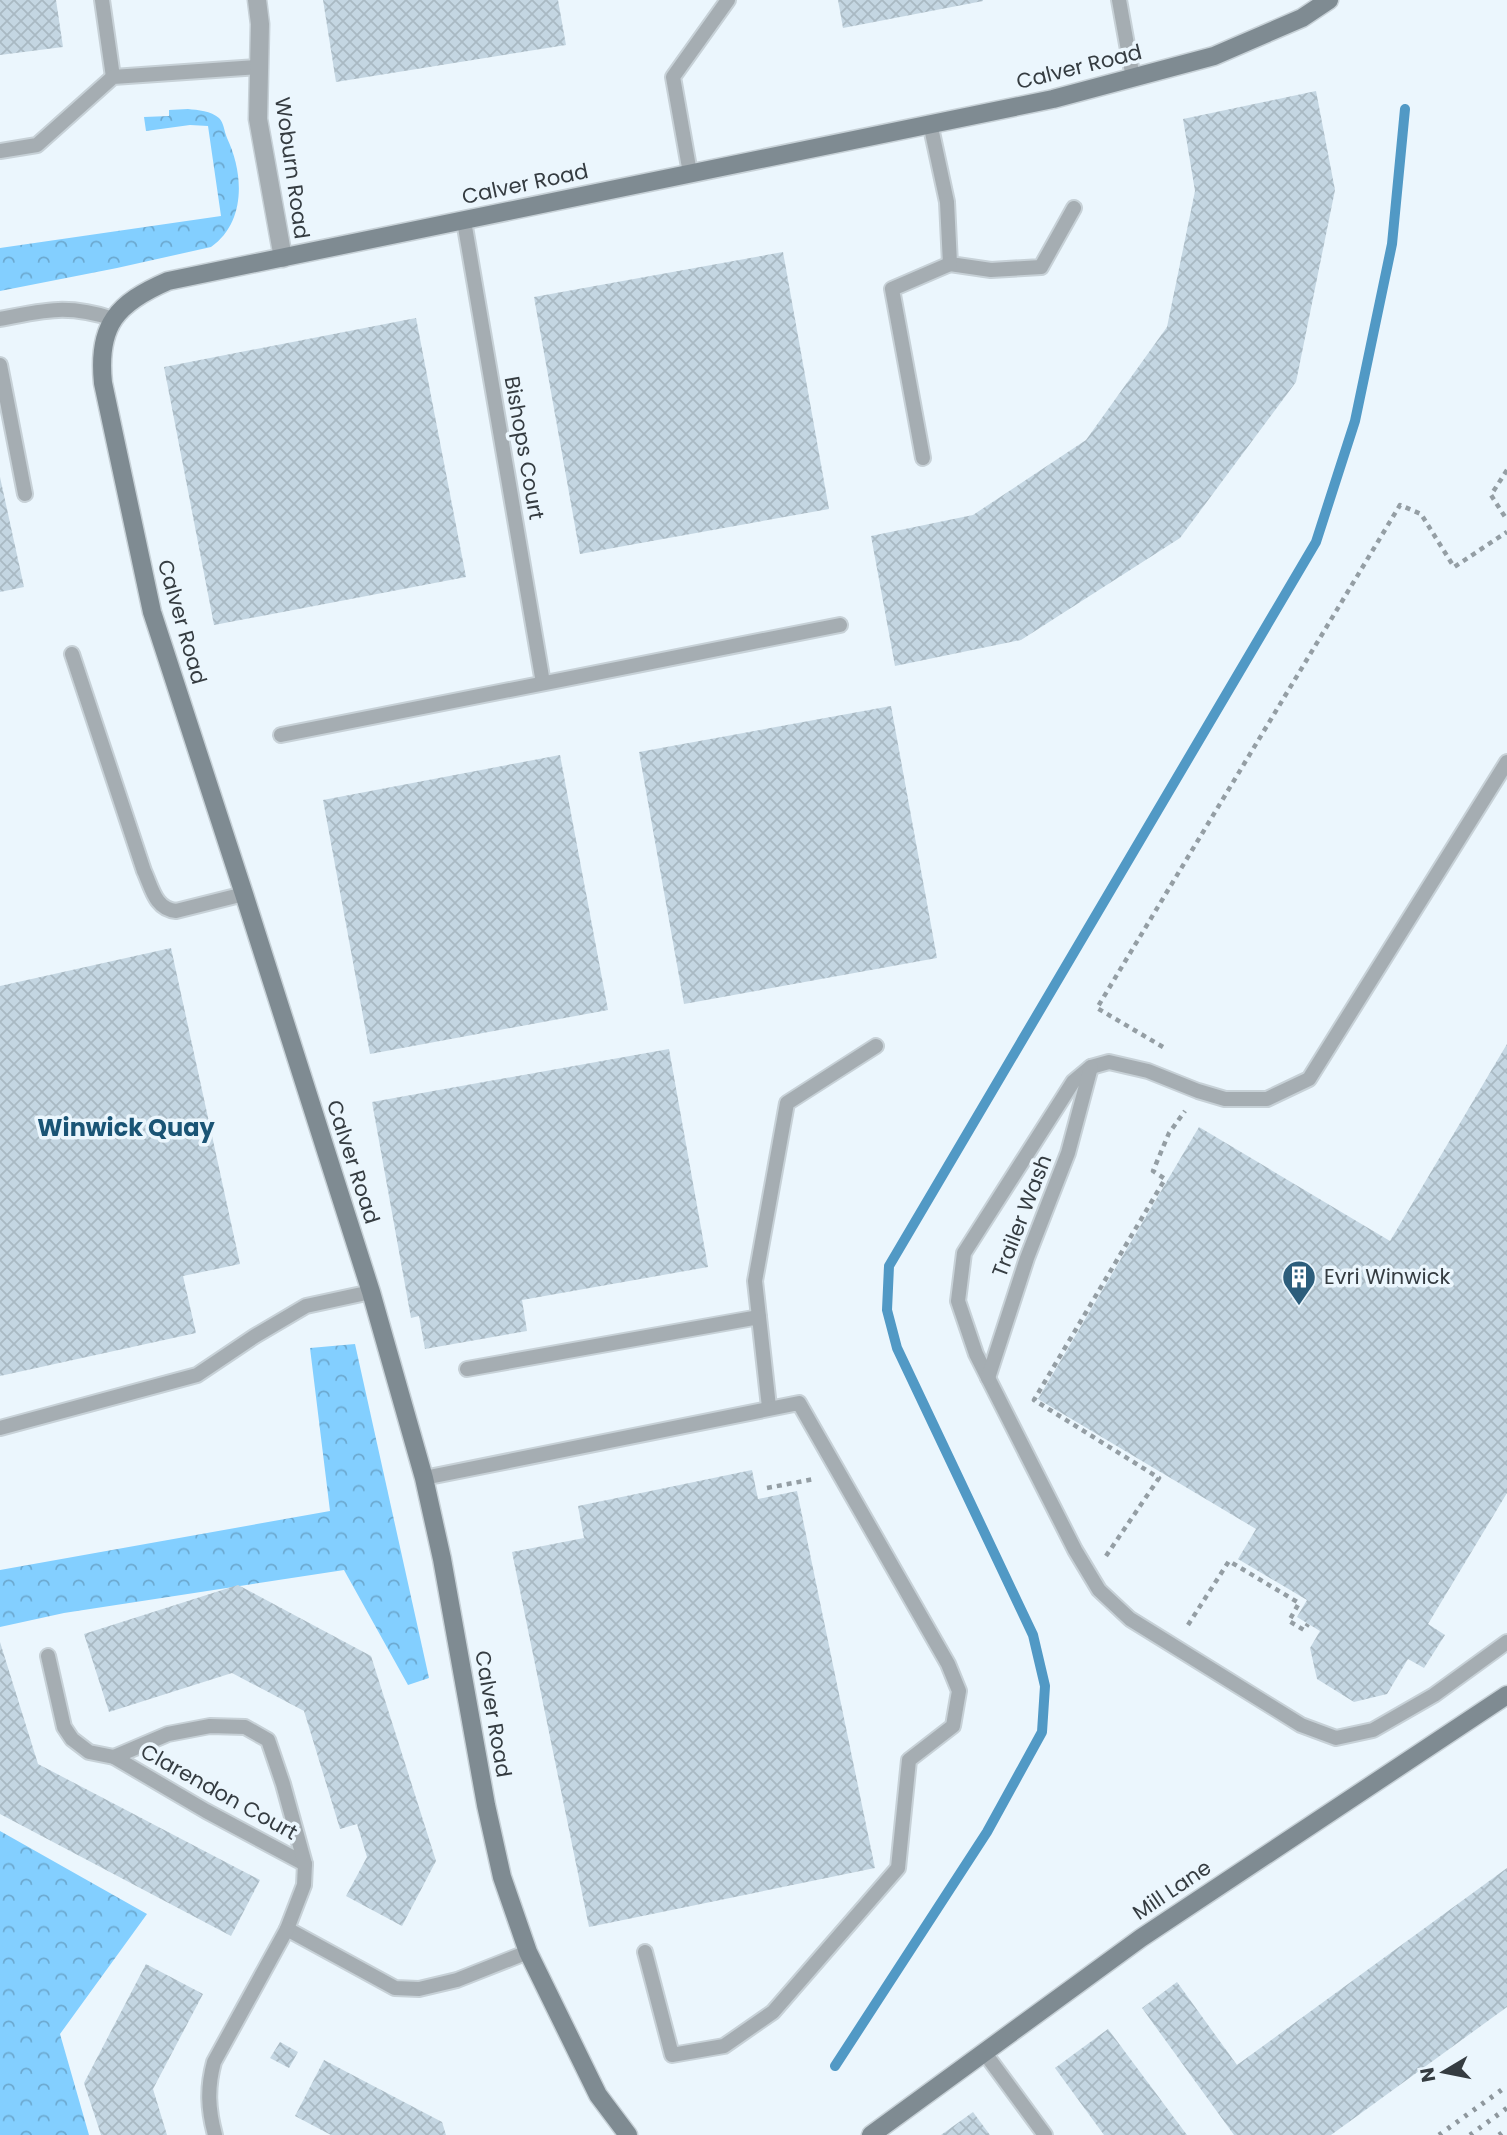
<svg xmlns="http://www.w3.org/2000/svg" width="1507" height="2135" font-family="Poppins,sans-serif">
  <style>
    .forest { fill: url(#forest-crowns) }
    .lines { fill: none; stroke-linecap: round; stroke-linejoin: round }
    .stream { stroke: #5199c5; stroke-width: 10 }
    .building { fill: url(#building-cross-hatch) }
    .lane-casing { stroke: #c7d1d7; stroke-width: 18 }
    .street-casing { stroke: #c7d1d7; stroke-width: 21 }
    .secondary-casing { stroke: #c7d1d7; stroke-width: 21 }
    .path { stroke: #949ea4; stroke-width: 4.5; stroke-dasharray: 5 5; stroke-linecap: butt }
    .lane { stroke: #a5adb2; stroke-width: 14 }
    .street { stroke: #a5adb2; stroke-width: 18 }
    .secondary { stroke: #7f8b92; stroke-width: 18 }
    .rail { stroke: #8e979d; stroke-width: 5; stroke-dasharray: 3.5 7; stroke-linecap: butt }
    .labels { text-anchor: middle; stroke-width: 7; stroke-linejoin: round; paint-order: stroke }
    .street-label { font-size: 21px; fill: #353c41; stroke: #ebf6fd }
    .poi-label { font-size: 21px; fill: #353c41; stroke: #ebf6fd; text-anchor: start }
    .quarter-label { font-size: 24px; font-weight: bold; fill: #1a5475; stroke: #ebf6fd }
  </style>
  <defs>
    <pattern id="forest-crowns" width="20" height="18" patternUnits="userSpaceOnUse" patternTransform="scale(1.75)"><rect width="20" height="18" fill="#83cfff"/><path d="M2 6a3 3 0 1 1 6 0M12 15a3 3 0 1 1 6 0" fill="none" stroke="#6ca9d0"/></pattern>
    <pattern id="building-cross-hatch" width="8" height="8" patternUnits="userSpaceOnUse" patternTransform="scale(1.75)"><rect width="8" height="8" fill="#c4d6e2"/><path d="M0 0l8 8M0 8l8-8" fill="none" stroke="#a9b9c3"/></pattern>
  </defs>
  <rect width="100%" height="100%" fill="#ebf6fd"/>
  <g class="forest">
    <path d="M 188,109 C 198,110 211,111 219,118 C 224,123 224,131 227,138 C 244,174 246,222 211,247 L 117,268 L 0,291 L 0,248 L 221,216 L 208,126 L 190,125 L 146,131 L 144,117 L 169,116 L 169,110 Z"/>
    <polygon points="355,1344 429,1678 408,1685 344,1570 64,1613 0,1627 0,1570 330,1511 310,1348"/>
    <polygon points="0,1831 147,1914 60,2034 89,2135 0,2135"/>
  </g>
  <g class="lines">
    <polyline class="stream" points="835,2066 987,1832 1042,1732 1045,1686 1033,1635 897,1348 887,1310 889,1266 1316,542 1355,421 1392,244 1405,109"/>
  </g>
  <g class="building">
    <polygon points="0,0 56,0 63,47 0,55"/>
    <polygon points="323,0 558,0 566,45 336,82"/>
    <polygon points="838,0 983,0 983,1 843,28"/>
    <polygon points="1316,91 1335,190 1296,382 1180,538 1021,640 895,666 871,536 973,515 1086,440 1167,327 1195,191 1183,119"/>
    <polygon points="783,252 829,509 580,554 534,297"/>
    <polygon points="416,318 466,577 214,625 164,367"/>
    <polygon points="0,477 24,587 0,592"/>
    <polygon points="891,706 937,958 684,1004 639,752"/>
    <polygon points="560,755 608,1010 370,1054 323,800"/>
    <polygon points="171,948 240,1264 183,1276 196,1333 0,1376 0,986"/>
    <polygon points="1507,1044 1507,1493 1428,1624 1445,1635 1424,1668 1408,1659 1387,1694 1354,1702 1317,1679 1310,1648 1320,1631 1297,1617 1307,1600 1238,1559 1256,1529 1038,1399 1199,1127 1390,1241"/>
    <polygon points="669,1049 708,1267 522,1300 527,1331 425,1349 419,1316 411,1318 372,1102"/>
    <polygon points="752,1470 758,1499 797,1491 875,1868 589,1927 512,1552 584,1538 578,1506"/>
    <polygon points="238,1585 371,1656 436,1861 402,1926 346,1896 367,1857 357,1824 340,1829 304,1711 232,1673 109,1712 84,1634"/>
    <polygon points="0,1642 38,1764 260,1880 231,1936 0,1814"/>
    <polygon points="1507,1868 1507,2007 1331,2135 1234,2135 1142,2008 1177,1982 1237,2065"/>
    <polygon points="146,1964 203,1994 153,2089 167,2135 101,2135 84,2083"/>
    <polygon points="1108,2029 1187,2135 1104,2135 1055,2068"/>
    <polygon points="280,2042 298,2052 289,2068 270,2058"/>
    <polygon points="324,2060 442,2122 446,2135 331,2135 295,2116"/>
    <polygon points="973,2112 990,2135 941,2135"/>
  </g>
  <g class="lines">
    <g class="lane-casing">
      <g id="lane">
        <polyline points="102,0 113,77"/>
        <polyline points="1119,0 1133,78"/>
        <polyline points="930,123 947,202 950,264 991,270 1041,267 1074,208"/>
        <polyline points="0,151 37,145 113,77 258,67"/>
        <polyline points="690,173 673,77 728,0"/>
        <polyline points="464,221 543,683"/>
        <path d="M 0,319 C 44,310 69,304 113,319"/>
        <polyline points="0,365 25,494"/>
        <polyline points="923,458 892,289 950,264"/>
        <path d="M 72,654 L 144,871 C 152,888 155,909 176,911 L 244,894"/>
        <polyline points="281,735 840,625"/>
        <polyline points="1507,762 1309,1079 1267,1099 1225,1099 1198,1091 1148,1071 1109,1062 1091,1067 1073,1082 964,1253 958,1301 976,1354 1075,1550 1099,1590 1130,1619 1301,1725 1336,1738 1373,1730 1434,1695 1507,1642"/>
        <polyline points="759,1317 755,1281 787,1103 876,1046"/>
        <polyline points="467,1369 759,1317 769,1407"/>
        <polyline points="988,1378 1027,1258 1068,1153 1091,1067"/>
        <polyline points="0,1428 197,1375 255,1336 306,1306 371,1292"/>
        <polyline points="424,1478 799,1403 948,1664 959,1691 953,1726 909,1760 898,1868 773,2012 724,2046 672,2055 645,1952"/>
        <polyline points="48,1656 64,1727 72,1739 89,1752 114,1757 206,1811 305,1864"/>
        <polyline points="114,1757 168,1734 210,1726 245,1727 268,1740 283,1784 305,1864 304,1885 287,1929 395,1988 419,1989 457,1980 528,1952"/>
        <polyline points="984,2052 1045,2135"/>
        <path d="M 215,2135 C 208,2109 207,2088 214,2062 L 287,1929"/>
      </g>
    </g>
    <g class="street-casing">
      <polyline id="street" points="257,0 260,24 258,119 283,258"/>
    </g>
    <g class="secondary-casing">
      <g id="secondary">
        <path d="M 628,2135 L 598,2095 L 528,1952 L 502,1877 L 486,1805 L 442,1559 L 424,1478 L 371,1292 L 244,894 L 152,612 L 103,383 C 97,325 117,303 168,281 L 1053,99 L 1214,56 L 1302,18 L 1329,0"/>
        <polyline points="871,2135 1141,1938 1507,1695"/>
      </g>
    </g>
    <g class="path">
      <polyline points="1507,470 1491,495 1507,520"/>
      <polyline points="1163,1047 1097,1008 1400,505 1421,514 1454,567 1507,532"/>
      <polyline points="767,1488 814,1479"/>
      <polyline points="1106,1556 1159,1478 1034,1400 1165,1179 1153,1171 1169,1133 1185,1111"/>
      <polyline points="1188,1625 1229,1561 1299,1603 1289,1621 1304,1630 1308,1624"/>
    </g>
    <use href="#lane" class="lane"/>
    <use href="#street" class="street"/>
    <use href="#secondary" class="secondary"/>
    <g class="rail">
      <polyline points="1439,2135 1507,2086"/>
      <polyline points="1470,2135 1507,2108"/>
      <polyline points="1499,2135 1507,2129"/>
    </g>
  </g>
  <defs>
    <g id="building-pin" transform="scale(1.75)"><path d="M0 17L-7.5 6A9.5 9.5 0 1 1 7.5 6Z" fill="#2c5d7b" stroke="#ebf6fd"/><path d="M-4-6H4V6H1V3H-1V6H-4ZM-2.5-4.3h1.7v1.8h-1.7ZM.8-4.3h1.7v1.8H.8ZM-2.5-1h1.7V.8h-1.7ZM.8-1h1.7V.8H.8Z" fill="#fff"/></g>
  </defs>
  <g fill-rule="evenodd">
    <use href="#building-pin" x="1299" y="1277"/>
  </g>
  <g class="labels">
    <g class="street-label">
      <text transform="translate(1079 67) rotate(-14)" y="7">Calver Road</text>
      <text transform="translate(292 168) rotate(82)" y="7">Woburn Road</text>
      <text transform="translate(525 184) rotate(-12)" y="7">Calver Road</text>
      <text transform="translate(524 448) rotate(80)" y="7">Bishops Court</text>
      <text transform="translate(182 622) rotate(74)" y="7">Calver Road</text>
      <text transform="translate(353 1162) rotate(72)" y="7">Calver Road</text>
      <text transform="translate(1022 1216) rotate(-69)" y="7">Trailer Wash</text>
      <text transform="translate(493 1714) rotate(80)" y="7">Calver Road</text>
      <text transform="translate(219 1792) rotate(29)" y="7">Clarendon Court</text>
      <text transform="translate(1172 1890) rotate(-34)" y="7">Mill Lane</text>
    </g>
    <g class="poi-label">
      <text x="1324" y="1284">Evri Winwick</text>
    </g>
    <g class="quarter-label">
      <text x="126" y="1136">Winwick Quay</text>
    </g>
  </g>
  <g transform="translate(1444 2072) rotate(260)" stroke="#ebf6fd" stroke-width="5" paint-order="stroke">
  <path d="M0-5L12 26L0 18L-12 26Z" fill="#353c41"/>
  <text y="-10" font-size="19" font-weight="bold" text-anchor="middle" fill="#353c41">N</text>
  </g>
</svg>
